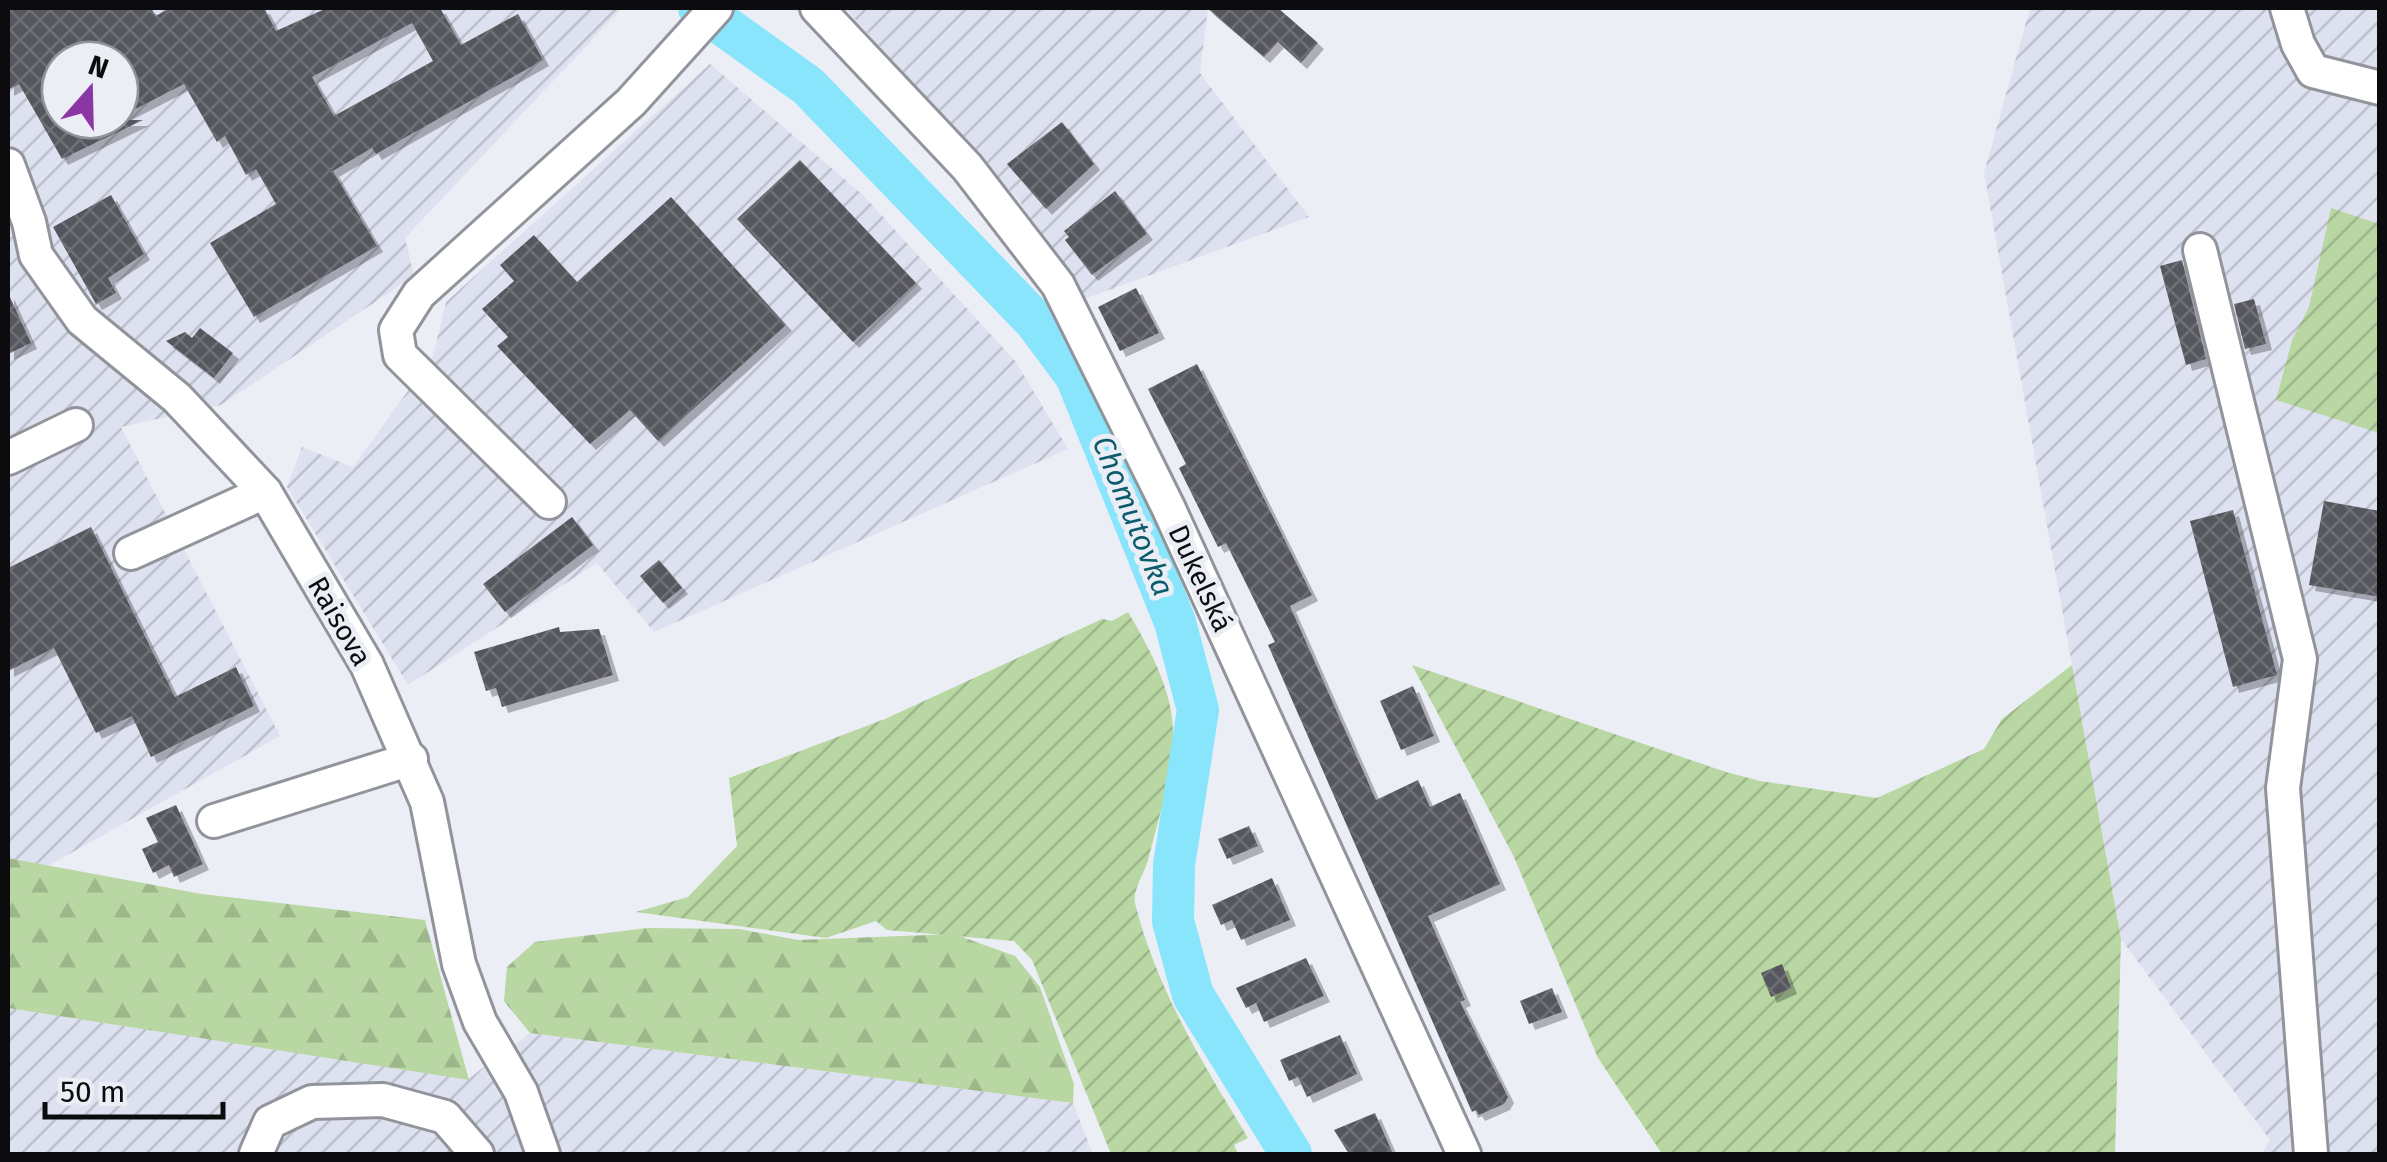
<svg xmlns="http://www.w3.org/2000/svg" width="2387" height="1162" font-family="'Fira Sans',sans-serif">
  <style>
    .industrial { fill: url(#industrial-furrows); fill-rule: evenodd }
    .forest { fill: url(#forest-firs) }
    .garden { fill: url(#garden-furrows) }
    .lines { fill: none; stroke-linecap: round; stroke-linejoin: round }
    .river { stroke: #89e5fc; stroke-width: 42 }
    .building { fill: url(#building-cross-hatch); fill-rule: evenodd; filter: url(#shadow) }
    .minor-casing { stroke: #92949b; stroke-width: 38 }
    .minor { stroke: #fff; stroke-width: 32 }
    .labels { text-anchor: middle; stroke-width: 10; stroke-linejoin: round; paint-order: stroke }
    .street-label { font-size: 28px; fill: #0c0c0f; stroke: #eceef6 }
    .water-label { font-size: 30px; font-style: italic; fill: #0c5b6c; stroke: #eceef6 }
  </style>
  <defs>
    <pattern id="industrial-furrows" width="10" height="10" patternUnits="userSpaceOnUse" patternTransform="scale(2.5)"><rect width="10" height="10" fill="#dee2f0"/><path d="M-1 1l2-2M0 10L10 0M9 11l2-2" fill="none" stroke="#bdc1cd"/></pattern>
    <pattern id="forest-firs" width="22" height="20" patternUnits="userSpaceOnUse" patternTransform="scale(2.5)"><rect width="22" height="20" fill="#b8d7a2"/><path d="M5 1l3.5 6h-7zM16 11l3.5 6h-7z" fill="#9db78a"/></pattern>
    <pattern id="garden-furrows" width="10" height="10" patternUnits="userSpaceOnUse" patternTransform="scale(2.5)"><rect width="10" height="10" fill="#b8d7a2"/><path d="M-1 1l2-2M0 10L10 0M9 11l2-2" fill="none" stroke="#9db78a"/></pattern>
    <pattern id="building-cross-hatch" width="8" height="8" patternUnits="userSpaceOnUse" patternTransform="scale(2.5)"><rect width="8" height="8" fill="#56575e"/><path d="M0 0l8 8M0 8l8-8" fill="none" stroke="#6e6f74"/></pattern>
    <filter id="shadow"><feDropShadow dx="6" dy="6" stdDeviation="0" flood-color="#0004"/></filter>
  </defs>
  <rect width="100%" height="100%" fill="#eceef6"/>
  <g class="industrial">
    <path d="M 8,8 L 622,8 L 405,238 L 414,276 L 221,405 L 121,427 L 280,736 L 48,866 L 8,858 ZM 60,60 L 120,60 L 120,120 L 60,120 Z"/>
    <polygon points="845,8 1208,8 1200,73 1309,217 1079,301 1020,202"/>
    <polygon points="2030,8 2379,8 2379,1154 2262,1154 2270,1140 2121,939 1984,173"/>
    <polygon points="710,64 863,195 1016,362 1068,449 654,632 597,563 408,685 287,487 302,447 353,467 433,356 446,302"/>
    <polygon points="8,1008 468,1079 530,1033 1073,1103 1093,1154 8,1154"/>
  </g>
  <g class="forest">
    <polygon points="8,858 202,894 425,920 469,1080 8,1008"/>
    <polygon points="647,928 739,929 798,940 954,934 1015,956 1040,987 1074,1084 1073,1103 530,1033 504,1001 507,967 535,942"/>
  </g>
  <g class="garden">
    <polygon points="2331,208 2379,224 2379,433 2276,400 2292,340 2309,307"/>
    <path d="M 1128,612 C 1192,719 1178,746 1148,860 C 1145,872 1132,891 1135,903 C 1156,988 1203,1064 1248,1138 L 1234,1145 L 1238,1154 L 1111,1154 L 1032,960 L 1014,941 L 887,930 L 876,921 L 826,938 L 636,912 L 688,897 L 737,846 L 729,778 L 885,719 L 1102,619 L 1112,621 Z"/>
    <polygon points="1412,665 1726,772 1760,781 1877,798 1984,749 2002,719 2072,665 2121,939 2115,1154 1662,1154 1598,1058 1514,857"/>
  </g>
  <g class="lines">
    <polyline class="river" points="699,8 808,86 1035,321 1076,376 1175,622 1198,710 1174,865 1173,921 1193,995 1291,1154"/>
  </g>
  <g class="building">
    <path d="M 8,8 L 151,8 L 156,16 L 170,8 L 264,8 L 276,31 L 327,8 L 440,8 L 461,45 L 518,14 L 543,60 L 376,154 L 372,148 L 333,171 L 377,246 L 254,317 L 210,243 L 276,204 L 256,169 L 246,175 L 225,136 L 217,142 L 184,84 L 120,117 L 120,60 L 60,60 L 60,120 L 143,120 L 62,159 L 19,84 L 8,90 ZM 412,23 L 433,61 L 334,116 L 312,77 Z"/>
    <polygon points="1207,8 1278,8 1318,43 1301,63 1278,42 1264,57"/>
    <polygon points="1062,122 1094,164 1046,209 1007,164"/>
    <polygon points="800,160 916,283 853,342 737,219"/>
    <polygon points="1115,191 1147,234 1092,275 1065,240 1069,237 1064,231"/>
    <polygon points="111,195 144,254 108,278 116,293 96,304 53,227"/>
    <polygon points="671,197 786,325 658,441 630,410 590,444 497,346 508,337 482,309 514,281 500,265 534,235 577,282"/>
    <polygon points="2182,260 2206,359 2186,365 2160,266"/>
    <polygon points="1136,288 1159,333 1120,351 1098,307"/>
    <polygon points="8,293 31,343 8,354"/>
    <polygon points="2254,299 2266,344 2245,349 2234,304"/>
    <polygon points="200,328 233,353 214,378 166,341 185,332 192,338"/>
    <polygon points="1197,364 1312,595 1290,606 1376,800 1418,780 1430,807 1460,793 1500,884 1428,916 1465,1000 1460,1002 1508,1097 1504,1104 1479,1115 1476,1110 1472,1112 1268,645 1275,642 1226,543 1218,547 1179,468 1186,464 1148,389"/>
    <polygon points="2324,501 2380,511 2380,597 2309,585"/>
    <polygon points="2233,510 2277,675 2233,687 2190,521"/>
    <polygon points="572,517 593,545 505,612 483,584"/>
    <polygon points="91,527 175,697 236,667 254,706 151,757 132,716 96,733 54,648 8,671 8,568"/>
    <polygon points="659,560 682,588 663,603 640,576"/>
    <polygon points="559,627 560,632 599,629 613,675 502,707 496,688 486,691 474,652"/>
    <polygon points="1413,686 1434,736 1401,750 1380,701"/>
    <polygon points="176,805 203,864 174,877 169,865 153,873 142,849 158,842 146,818"/>
    <polygon points="1249,826 1258,846 1227,859 1218,839"/>
    <polygon points="1272,878 1290,920 1241,940 1232,920 1221,925 1212,905"/>
    <polygon points="1306,958 1324,996 1264,1022 1256,1003 1246,1008 1236,988"/>
    <polygon points="1782,964 1791,988 1771,997 1761,973"/>
    <polygon points="1552,988 1562,1012 1529,1024 1520,1001"/>
    <polygon points="1340,1035 1357,1074 1307,1097 1298,1077 1289,1081 1280,1060"/>
    <polygon points="1375,1113 1393,1154 1349,1154 1334,1130"/>
  </g>
  <g class="lines">
    <g class="minor-casing">
      <g id="minor">
        <polyline points="817,8 967,167 1058,285 1168,507 1464,1154"/>
        <polyline points="2287,8 2298,44 2313,71 2380,88"/>
        <polyline points="8,165 29,222 36,255 82,320 177,398 265,492 367,665 427,802 459,964 480,1022 521,1092 543,1154"/>
        <polyline points="2200,250 2300,659 2283,788 2311,1154"/>
        <polyline points="8,458 76,425"/>
        <polyline points="549,502 400,355 396,330 419,294 631,102 716,8"/>
        <polyline points="131,553 265,492"/>
        <polyline points="214,821 411,759"/>
        <polyline points="256,1154 270,1122 312,1102 383,1100 445,1117 477,1154"/>
      </g>
    </g>
    <use href="#minor" class="minor"/>
  </g>
  <g class="labels">
    <g class="street-label">
      <text transform="translate(1201 578) rotate(65)" y="10">Dukelská</text>
      <text transform="translate(340 621) rotate(60)" y="10">Raisova</text>
    </g>
    <g class="water-label">
      <text transform="translate(1133 516) rotate(68)" y="10">Chomutovka</text>
    </g>
  </g>
  <rect width="2387" height="1162" fill="none" stroke="#0c0c0f" stroke-width="20"/>
  <g transform="translate(90 90) rotate(20)"><circle r="48" fill="#eceef6" stroke="#92949a" stroke-width="2.5"/>
  <path d="M0-8L18 38L0 25L-18 38Z" fill="#8a36a4"/>
  <text y="-15" font-size="28" font-weight="bold" text-anchor="middle" fill="#0c0c0f">N</text>
  </g>
  <path d="M45 1102v15h178v-15" fill="none" stroke="#0c0c0f" stroke-width="5"/>
  <text x="60" y="1102" font-size="30" fill="#0c0c0f" stroke="#eceef6" stroke-width="8" paint-order="stroke">50 m</text>
</svg>
